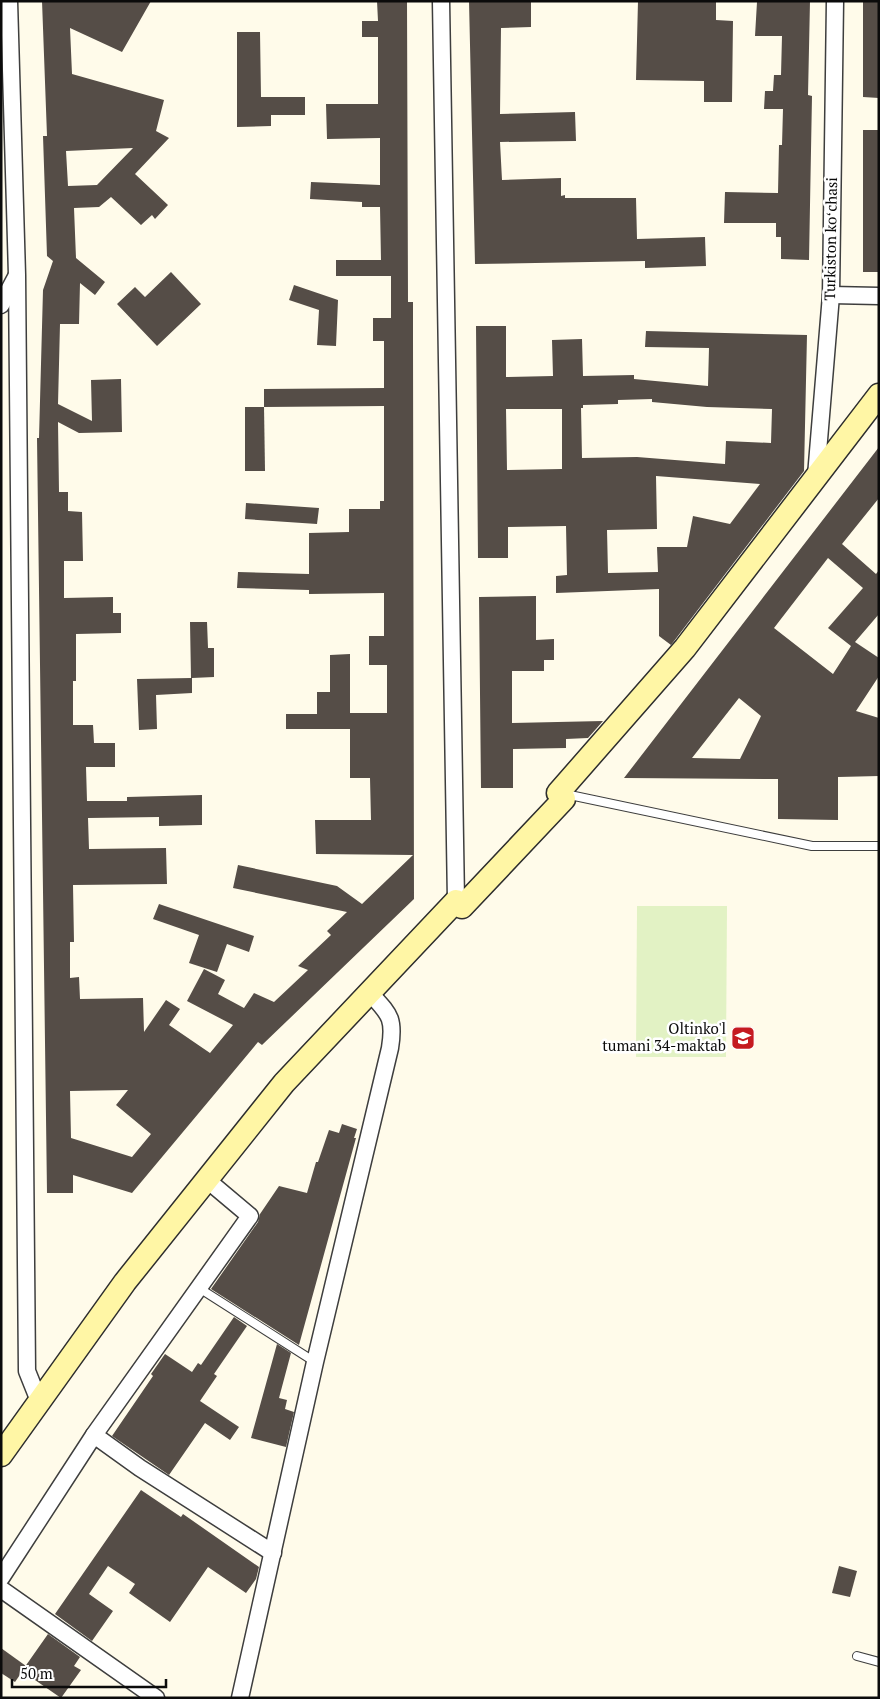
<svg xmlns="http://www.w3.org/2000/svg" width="880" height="1699" font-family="'PT Serif',serif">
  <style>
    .pitch { fill: #e2f2c4 }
    .building { fill: #554d47; fill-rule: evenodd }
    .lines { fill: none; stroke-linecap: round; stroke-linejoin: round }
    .lane-casing { stroke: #3e3e3e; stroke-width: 10 }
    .street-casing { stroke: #3e3e3e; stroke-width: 19 }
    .secondary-casing { stroke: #2d2d2d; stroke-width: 25 }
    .lane { stroke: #fff; stroke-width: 8 }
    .street { stroke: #fff; stroke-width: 16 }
    .secondary { stroke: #fff6a5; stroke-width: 22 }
    .labels { text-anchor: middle; stroke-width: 5; stroke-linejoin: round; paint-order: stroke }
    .street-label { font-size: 15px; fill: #0b0b0b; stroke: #fff }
    .poi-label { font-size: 15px; fill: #0b0b0b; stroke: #fff; text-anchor: end }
  </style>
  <rect width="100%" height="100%" fill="#fffbea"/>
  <polygon class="pitch" points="637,906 727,906 726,1057 636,1057"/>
  <g class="building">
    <path d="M 42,1 L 151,1 L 122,52 L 70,28 L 72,74 L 164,100 L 156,131 L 169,138 L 135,174 L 168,205 L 155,219 L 152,215 L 141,225 L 111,197 L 99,207 L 74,208 L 76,258 L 105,282 L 95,295 L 80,283 L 79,324 L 60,324 L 58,404 L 92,421 L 91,380 L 121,379 L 122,432 L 79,433 L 58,422 L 59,492 L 68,492 L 68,511 L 82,512 L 83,561 L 64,561 L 64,598 L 113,597 L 113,613 L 121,613 L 121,633 L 76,634 L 76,681 L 73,681 L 73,725 L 93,725 L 94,743 L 115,743 L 115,767 L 86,767 L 87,801 L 127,801 L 127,797 L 202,795 L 202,825 L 159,826 L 159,817 L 88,818 L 89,849 L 166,848 L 167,884 L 73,885 L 74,942 L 70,942 L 70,978 L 79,977 L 80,999 L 143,998 L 144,1032 L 166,1000 L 180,1009 L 169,1025 L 210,1053 L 233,1025 L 187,1001 L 204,969 L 225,980 L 218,994 L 244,1008 L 254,993 L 274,1002 L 308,970 L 298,966 L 331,935 L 327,931 L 347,912 L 233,888 L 238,865 L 337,886 L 362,904 L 413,855 L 316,854 L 315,820 L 371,820 L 370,778 L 350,778 L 350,729 L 286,729 L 286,714 L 317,714 L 317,692 L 330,692 L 330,655 L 350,654 L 350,713 L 387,713 L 387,665 L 369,665 L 369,636 L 384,636 L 384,593 L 309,594 L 309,590 L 237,588 L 238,572 L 309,574 L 309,533 L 349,532 L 349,509 L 380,509 L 380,501 L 384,501 L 384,406 L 264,407 L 264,389 L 384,388 L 384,341 L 373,341 L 373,318 L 391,318 L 391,276 L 336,276 L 336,260 L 381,260 L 380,207 L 362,207 L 362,202 L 310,199 L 311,182 L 380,185 L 380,138 L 327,139 L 326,104 L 378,104 L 378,37 L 362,37 L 362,21 L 378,21 L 377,1 L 407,1 L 408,302 L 413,302 L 413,341 L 414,899 L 262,1045 L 258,1042 L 132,1193 L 73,1175 L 73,1193 L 47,1193 L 37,438 L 39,438 L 43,290 L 53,261 L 47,256 L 43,136 L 47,136 ZM 133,148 L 97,185 L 68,186 L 66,151 ZM 128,1090 L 116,1105 L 151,1134 L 132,1157 L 71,1138 L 70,1091 Z"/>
    <polygon points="469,1 531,1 531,27 501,28 500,114 575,112 576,141 500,142 502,180 561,178 561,196 565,195 565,198 636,198 637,239 705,237 706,266 645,268 645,261 475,264"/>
    <polygon points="638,1 716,1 716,20 733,21 732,102 704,102 704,81 636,80"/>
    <polygon points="810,1 808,95 812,96 809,260 781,259 781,237 776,237 776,223 724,223 725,192 778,193 779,145 782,145 783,109 764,109 765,91 773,91 774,75 781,75 782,36 755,36 757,2"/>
    <polygon points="863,1 879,1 879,98 863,97"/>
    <polygon points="237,32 260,32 261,97 305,97 305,115 271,115 271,126 237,127"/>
    <rect x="863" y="130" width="16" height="142"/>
    <polygon points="171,272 201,304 157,346 117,304 135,287 145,297"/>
    <polygon points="294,285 338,300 336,346 317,345 319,310 289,300"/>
    <path d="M 476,326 L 506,326 L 506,377 L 553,376 L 552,340 L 582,339 L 583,376 L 634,375 L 634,379 L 708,386 L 709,348 L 645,347 L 646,331 L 807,335 L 804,471 L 671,645 L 659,636 L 659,589 L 556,593 L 556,576 L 567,575 L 566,526 L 508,527 L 508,558 L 478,558 ZM 652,399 L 652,402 L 707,407 L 772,409 L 771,443 L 726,441 L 725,464 L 637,457 L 582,458 L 581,408 L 583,408 L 583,405 L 618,404 L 618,400 ZM 506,409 L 562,409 L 562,469 L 507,470 ZM 656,476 L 760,484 L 730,524 L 693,516 L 687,547 L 657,547 L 658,572 L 608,573 L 607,530 L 657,529 Z"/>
    <polygon points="245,407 264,407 265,471 245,471"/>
    <path d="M 879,447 L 879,498 L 842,544 L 876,574 L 879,570 L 879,614 L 855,642 L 879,658 L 879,676 L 856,711 L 879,718 L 879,776 L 838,777 L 838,820 L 778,819 L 778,779 L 624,778 ZM 828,558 L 863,588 L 828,628 L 851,646 L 833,674 L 774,628 ZM 739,698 L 761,716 L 740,759 L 692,758 Z"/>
    <polygon points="246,503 319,508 317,524 245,519"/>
    <polygon points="536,596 536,640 554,639 554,660 544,660 544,671 512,671 512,723 603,721 588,738 566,739 566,748 513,749 513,788 481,788 479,597"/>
    <polygon points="190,622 207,622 208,648 214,648 214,677 192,678 192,693 156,695 157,729 139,730 137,679 191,678"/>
    <polygon points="159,904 254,936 249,952 227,944 217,972 189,963 199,935 153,919"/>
    <polygon points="342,1124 357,1129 354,1138 356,1138 299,1345 211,1289 258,1222 260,1214 279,1186 307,1193 316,1162 318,1162 329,1130 339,1133"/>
    <polygon points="234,1317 247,1326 214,1374 217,1376 200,1401 239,1427 230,1440 205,1423 169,1475 112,1436 153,1376 151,1374 165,1354 192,1372 198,1363 201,1365"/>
    <polygon points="277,1344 291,1353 279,1398 287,1400 285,1409 294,1412 286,1447 251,1438"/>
    <polygon points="141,1490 181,1517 183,1514 259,1567 256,1579 246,1593 208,1567 170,1622 129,1593 135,1584 108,1566 89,1594 113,1611 92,1641 55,1614"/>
    <polygon points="839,1566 857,1571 850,1597 832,1593"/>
    <polygon points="48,1634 80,1657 74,1666 81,1670 61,1698 22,1671"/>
    <polygon points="1,1648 26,1666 15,1682 1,1673"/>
  </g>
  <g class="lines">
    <g class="lane-casing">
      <g id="lane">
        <polyline points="565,794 812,846 879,846"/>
        <polyline points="199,1288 315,1362"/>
        <polyline points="857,1656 879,1662"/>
      </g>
    </g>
    <g class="street-casing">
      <g id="street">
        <polyline points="9,1 17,275 27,1371 39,1401"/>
        <polyline points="441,1 456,901"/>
        <polyline points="831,295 879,296"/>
        <polyline points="1,305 16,277"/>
        <polyline points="816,476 831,295 835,1"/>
        <polyline points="94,1435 250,1216 206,1179"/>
        <polyline points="1,1578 94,1435 140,1468 273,1553"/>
        <polyline points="1,1589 156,1698"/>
        <path d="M 240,1698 L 315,1362 L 390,1048 C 395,1017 389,1014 369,992"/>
      </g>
    </g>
    <g class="secondary-casing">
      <polyline id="secondary" points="1,1455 125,1282 284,1083 456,901 462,907 564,799 558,793 685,648 879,395"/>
    </g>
    <use href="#lane" class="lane"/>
    <use href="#street" class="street"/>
    <use href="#secondary" class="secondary"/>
  </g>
  <defs>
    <g id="school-square" transform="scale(1.25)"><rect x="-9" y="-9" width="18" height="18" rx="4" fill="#c51a21" stroke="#fff"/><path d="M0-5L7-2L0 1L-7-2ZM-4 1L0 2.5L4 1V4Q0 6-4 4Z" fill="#fff"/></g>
  </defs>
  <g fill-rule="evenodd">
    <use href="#school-square" x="743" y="1038"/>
  </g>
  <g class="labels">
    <g class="street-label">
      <text transform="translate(831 239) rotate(-89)" y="5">Turkiston koʻchasi</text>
    </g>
    <g class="poi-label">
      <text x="726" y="1034">Oltinko'l<tspan x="726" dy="17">tumani 34-maktab</tspan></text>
    </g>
  </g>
  <rect width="880" height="1699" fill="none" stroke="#0b0b0b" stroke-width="5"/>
  <path d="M12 1679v8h154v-8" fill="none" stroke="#0b0b0b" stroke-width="2.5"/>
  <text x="20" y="1679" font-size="15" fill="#0b0b0b" stroke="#ffffff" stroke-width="4" paint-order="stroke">50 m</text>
</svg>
